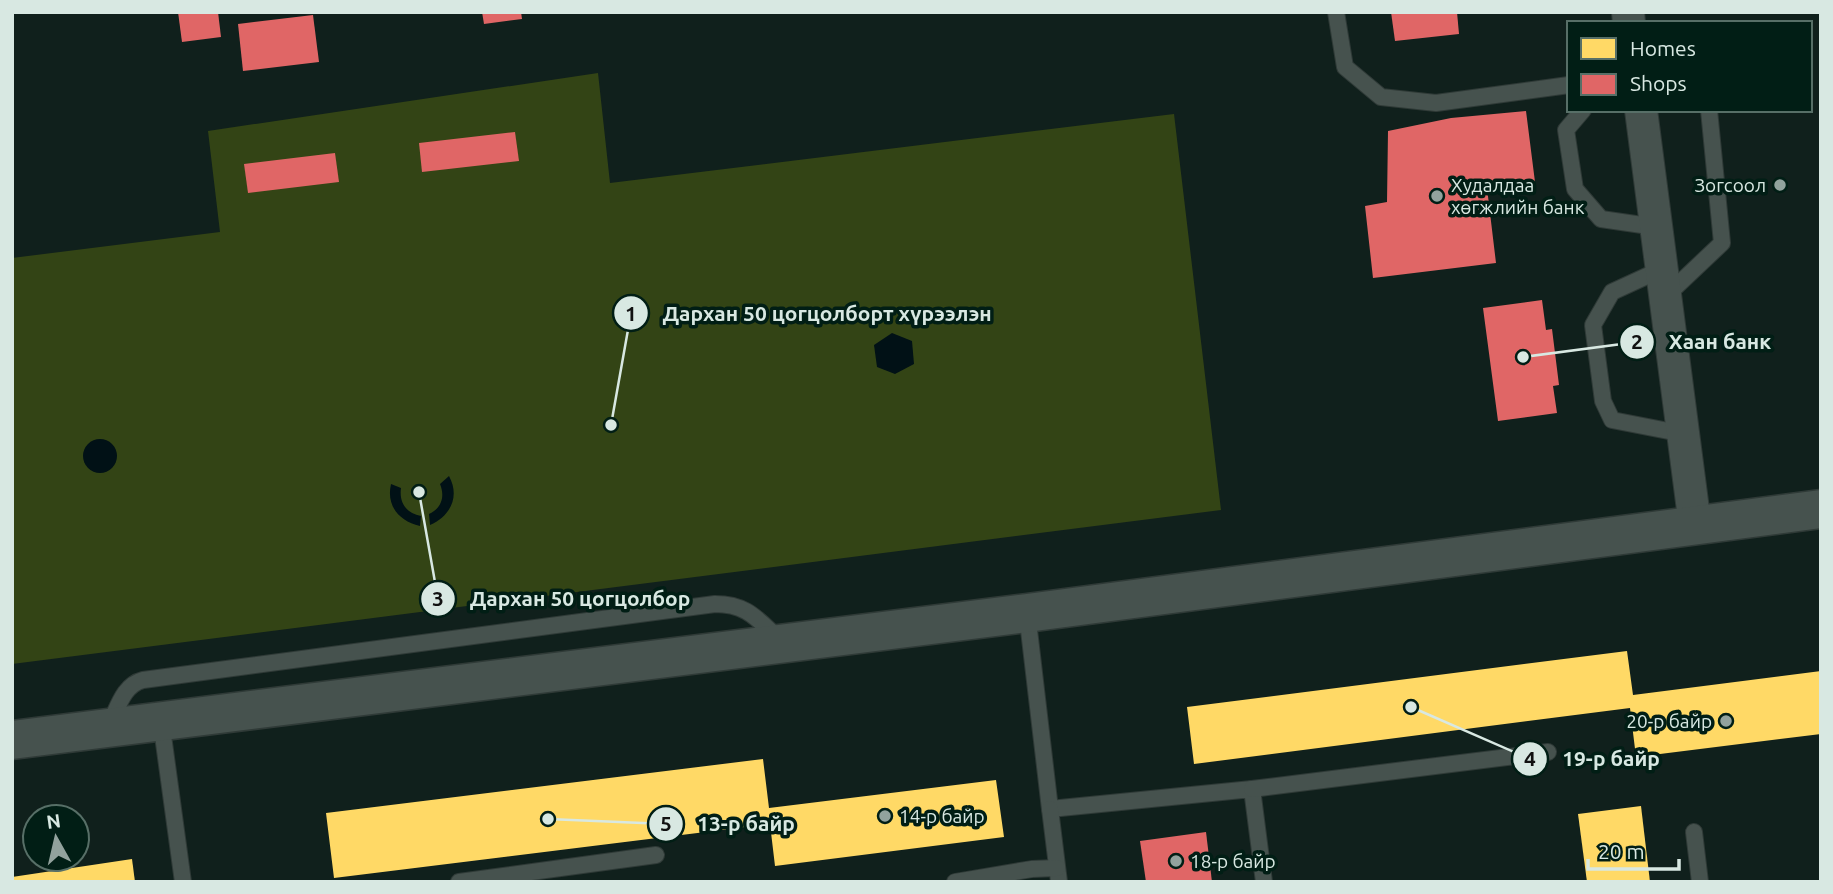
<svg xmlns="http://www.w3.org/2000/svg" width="1833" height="894" font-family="Ubuntu,sans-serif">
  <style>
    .green { fill: #334415 }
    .water { fill: #011116 }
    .homes { fill: #ffd966 }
    .shops { fill: #e06666 }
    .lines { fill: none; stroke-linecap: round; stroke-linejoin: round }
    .lane-casing { stroke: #2f3a37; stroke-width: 18 }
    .street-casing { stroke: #2f3a37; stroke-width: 34 }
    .secondary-casing { stroke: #2f3a37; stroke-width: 41 }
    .lane { stroke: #46524e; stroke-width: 16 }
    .street { stroke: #46524e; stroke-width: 32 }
    .secondary { stroke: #46524e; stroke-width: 38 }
    .poi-dot { fill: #92a29d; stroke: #011e15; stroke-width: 2.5 }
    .labels { text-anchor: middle; stroke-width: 7; stroke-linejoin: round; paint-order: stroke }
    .poi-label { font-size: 19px; fill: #d8e8e2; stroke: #011e15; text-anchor: start }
    .leader { fill: none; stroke: #d8e8e2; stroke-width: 2.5 }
    .callout-dot { fill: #d8e8e2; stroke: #011e15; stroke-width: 2.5 }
    .mark-label { font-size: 21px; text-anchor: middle; font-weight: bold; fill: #111 }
    .callout-label { font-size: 21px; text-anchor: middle; font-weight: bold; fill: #d8e8e2; stroke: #011e15; stroke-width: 7; stroke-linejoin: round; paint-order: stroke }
  </style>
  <rect width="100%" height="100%" fill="#10201c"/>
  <polygon class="green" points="598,73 610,183 1174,114 1221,510 12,664 12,258 220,232 208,131"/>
  <g class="water">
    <polygon points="892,333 912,341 914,364 895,374 877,367 874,345"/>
    <circle cx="100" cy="456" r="17"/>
    <path d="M 449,476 C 460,496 451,516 430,525 L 429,514 C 442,508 445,496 440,484 Z"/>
    <path d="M 391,484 L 401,488 C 399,503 406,513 421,516 L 420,526 C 399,521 386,506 391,484 Z"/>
  </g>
  <g class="homes">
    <polygon points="1627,651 1633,695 1821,671 1821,734 1636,757 1630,708 1194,764 1187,707"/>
    <polygon points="763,759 769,808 996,780 1004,837 775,866 770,824 334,878 326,813"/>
    <polygon points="1641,806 1650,882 1587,882 1578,814"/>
    <polygon points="132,859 135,882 12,882 12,877"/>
  </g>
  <g class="shops">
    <polygon points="178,12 218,12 221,37 182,42"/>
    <polygon points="482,12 521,12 522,19 484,24"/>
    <polygon points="1391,12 1457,12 1459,34 1395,41"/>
    <polygon points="313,15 319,62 243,71 238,24"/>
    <polygon points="1526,111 1535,182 1487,188 1496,263 1373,278 1365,206 1387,202 1388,131 1451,118"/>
    <polygon points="515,132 519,161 422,172 419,143"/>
    <polygon points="335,153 339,182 248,193 244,164"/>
    <polygon points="1542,300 1546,330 1552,329 1559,385 1553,386 1557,413 1498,421 1483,308"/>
    <polygon points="1206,832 1212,882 1146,882 1140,841"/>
  </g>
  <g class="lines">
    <g class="lane-casing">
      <g id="lane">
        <polyline points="1336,12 1345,67 1381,97 1436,103 1569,85"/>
        <polyline points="1583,110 1566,130 1575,189 1601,219 1656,227"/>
        <polyline points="1662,269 1612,292 1593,325 1603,401 1612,420 1684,434"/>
        <polyline points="1665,297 1722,243 1709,110"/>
        <polyline points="1027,613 1050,809 1252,789 1264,882"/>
        <polyline points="161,721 183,882"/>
        <path d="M 109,725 C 118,708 123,685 143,680 L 715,604 C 747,604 757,619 779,639"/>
        <polyline points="1252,789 1548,752"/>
        <polyline points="1050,809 1059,882"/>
        <polyline points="1694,832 1700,882"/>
        <polyline points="459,882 656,855"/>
        <polyline points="955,882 1032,869 1057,868"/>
      </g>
    </g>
    <g class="street-casing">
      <g id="street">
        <polyline points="1628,12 1629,23"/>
        <polyline points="1641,110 1695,525"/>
      </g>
    </g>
    <g class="secondary-casing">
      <polyline id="secondary" points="12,740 1027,613 1821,509"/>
    </g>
    <use href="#lane" class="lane"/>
    <use href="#street" class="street"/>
    <use href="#secondary" class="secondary"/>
  </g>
  <g class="poi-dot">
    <circle cx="1780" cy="185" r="7"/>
    <circle cx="1437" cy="196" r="7"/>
    <circle cx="1726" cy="721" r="7"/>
    <circle cx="885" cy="816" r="7"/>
    <circle cx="1176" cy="861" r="7"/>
  </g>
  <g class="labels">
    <g class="poi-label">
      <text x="1451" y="192">Худалдаа<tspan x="1451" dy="22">хөгжлийн банк</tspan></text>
      <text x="1766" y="192" text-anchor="end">Зогсоол</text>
      <text x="1712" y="728" text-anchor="end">20-р байр</text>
      <text x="899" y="823">14-р байр</text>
      <text x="1190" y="868">18-р байр</text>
    </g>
  </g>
  <path class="leader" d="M611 425L631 313M1523 357L1637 342M419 492L438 599M1411 707L1530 759M548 819L666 824"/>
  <g class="callout-dot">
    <circle cx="611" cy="425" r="7"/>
    <circle cx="1523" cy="357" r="7"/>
    <circle cx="419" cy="492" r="7"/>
    <circle cx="1411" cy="707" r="7"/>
    <circle cx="548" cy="819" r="7"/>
    <circle cx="631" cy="313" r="18"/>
    <circle cx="1637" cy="342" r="18"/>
    <circle cx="438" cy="599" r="18"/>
    <circle cx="1530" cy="759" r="18"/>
    <circle cx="666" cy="824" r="18"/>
  </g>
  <g class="mark-label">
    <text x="631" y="321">1</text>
    <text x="1637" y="349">2</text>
    <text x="438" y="606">3</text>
    <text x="1530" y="766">4</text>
    <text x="666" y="831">5</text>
  </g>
  <g class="callout-label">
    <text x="827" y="321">Дархан 50 цогцолборт хүрээлэн</text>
    <text x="1720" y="349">Хаан банк</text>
    <text x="580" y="606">Дархан 50 цогцолбор</text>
    <text x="1611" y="766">19-р байр</text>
    <text x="746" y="831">13-р байр</text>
  </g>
  <rect width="1833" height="894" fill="none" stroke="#d8e8e2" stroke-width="28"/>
  <rect x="1567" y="21" width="245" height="91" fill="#011e15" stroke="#576f67" stroke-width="2"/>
  <rect x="1581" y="38" width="35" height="21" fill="#ffd966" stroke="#576f67" stroke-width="2"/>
  <text x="1630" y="56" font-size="21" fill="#d8e8e2">Homes</text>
  <rect x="1581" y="74" width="35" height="21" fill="#e06666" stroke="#576f67" stroke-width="2"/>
  <text x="1630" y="91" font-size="21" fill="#d8e8e2">Shops</text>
  <g transform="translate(56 838) rotate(352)"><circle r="33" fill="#011e15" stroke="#576f67" stroke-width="2"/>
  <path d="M0-5L12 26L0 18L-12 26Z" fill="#92a29d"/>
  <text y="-10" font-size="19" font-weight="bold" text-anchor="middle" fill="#d8e8e2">N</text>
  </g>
  <path d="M1588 859v10h91v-10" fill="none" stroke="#d8e8e2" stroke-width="3.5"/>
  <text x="1598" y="859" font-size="21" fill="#d8e8e2" stroke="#011e15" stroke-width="5" paint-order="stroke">20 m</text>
</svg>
